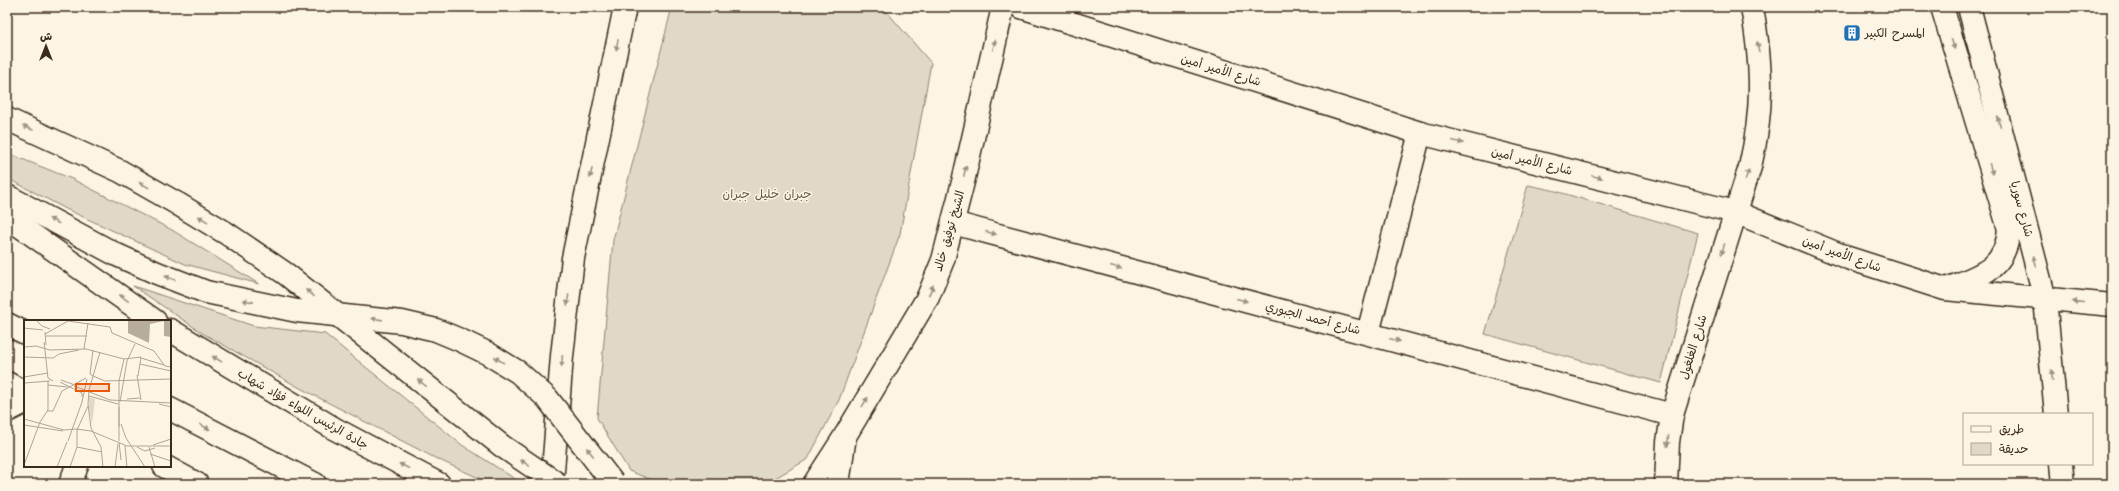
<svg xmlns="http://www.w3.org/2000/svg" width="2119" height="491" font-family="'Architects Daughter','Playpen Sans Arabic',sans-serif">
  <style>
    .green { fill: #e0d8c8; stroke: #8e8173 }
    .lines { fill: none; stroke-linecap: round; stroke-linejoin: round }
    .minor-casing { stroke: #3b2a1e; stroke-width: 25 }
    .major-casing { stroke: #3b2a1e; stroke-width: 25 }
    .highway-casing { stroke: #3b2a1e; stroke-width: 25 }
    .minor { stroke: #fcf5e5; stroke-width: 22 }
    .major { stroke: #fcf5e5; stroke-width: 22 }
    .highway { stroke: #fcf5e5; stroke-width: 22 }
    .highway-bridge-casing { stroke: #3b2a1e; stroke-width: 25; stroke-linecap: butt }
    .highway-bridge { stroke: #fcf5e5; stroke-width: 22 }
    .oneway { fill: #9c9082 }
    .labels { text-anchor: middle; stroke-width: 3; stroke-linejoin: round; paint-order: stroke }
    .poi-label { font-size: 12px; fill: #3b2a1e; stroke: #fcf5e5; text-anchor: start }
    .street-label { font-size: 12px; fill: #3b2a1e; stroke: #fcf5e5 }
    .park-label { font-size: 12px; fill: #645648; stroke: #fcf5e5 }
    .inset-road { fill: none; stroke: #afa495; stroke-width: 1 }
    .view { fill: #e8590c; fill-opacity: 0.15; stroke: #e8590c; stroke-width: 2 }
    .inset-edge { fill: none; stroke: #3b2a1e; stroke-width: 2 }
  </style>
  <rect width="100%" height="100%" fill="#fcf5e5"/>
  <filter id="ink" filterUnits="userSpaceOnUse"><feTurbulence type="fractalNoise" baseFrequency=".025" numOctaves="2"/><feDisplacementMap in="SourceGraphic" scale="8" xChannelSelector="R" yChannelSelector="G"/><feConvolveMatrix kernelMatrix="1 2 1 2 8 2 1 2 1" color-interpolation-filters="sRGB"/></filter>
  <g filter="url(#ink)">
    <g class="green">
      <polygon points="672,7 869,7 887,12 931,63 900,234 839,400 808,459 765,484 662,484 629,471 597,418 613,240"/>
      <polygon points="7,153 72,179 172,230 259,284 185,264 66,209 7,178"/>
      <polygon points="1528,185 1552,190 1698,233 1661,383 1485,334"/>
      <polygon points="133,286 254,326 325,334 462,445 523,484 492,484 435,458 300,388 204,334"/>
    </g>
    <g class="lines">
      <g class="minor-casing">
        <g id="minor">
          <polyline points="1021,7 1420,133 1735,212 1848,258 1945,289 2112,305"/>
          <path d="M 1942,7 L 2009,229 C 2006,269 1981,275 1949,288"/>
          <polyline points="1969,7 2045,299 2056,414"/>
          <polyline points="953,223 1672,415"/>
          <polyline points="1368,333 1420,133"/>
          <polyline points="7,411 25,402"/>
          <polyline points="2061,464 2063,484"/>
          <polyline points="70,484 77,466"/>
          <polyline points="838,484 845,436 928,297 943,260 963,182 1003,7"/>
          <path d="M 1666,484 L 1668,442 L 1672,415 L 1750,167 C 1764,108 1762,66 1752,7"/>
        </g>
      </g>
      <g class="major-casing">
        <g id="major">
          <polyline points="7,383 25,393"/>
          <polyline points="164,466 197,484"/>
        </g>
      </g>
      <g class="highway-casing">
        <g id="highway">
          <polyline points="7,119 120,171 178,204"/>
          <polyline points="7,196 117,255 157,273 206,292"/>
          <polyline points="7,217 155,321"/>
          <polyline points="7,324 25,333"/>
          <polyline points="170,330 335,429 439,484"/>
          <polyline points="170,409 315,484"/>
          <polyline points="552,484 562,356 573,258 625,7"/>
          <polyline points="814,484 845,436"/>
        </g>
      </g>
      <use href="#minor" class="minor"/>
      <use href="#major" class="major"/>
      <use href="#highway" class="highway"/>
      <g class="highway-bridge-casing">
        <g id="highway-bridge">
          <polyline points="178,204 226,233 286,274 502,446 558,484"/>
          <polyline points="206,292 297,311 402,322 436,330 460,340 487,353 518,372 547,398 613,483"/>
        </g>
      </g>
      <use href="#highway-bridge" class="highway-bridge"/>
    </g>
    <defs><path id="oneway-solid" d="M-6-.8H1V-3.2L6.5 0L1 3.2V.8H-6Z"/></defs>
    <g class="oneway">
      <use href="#oneway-solid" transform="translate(1953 44) rotate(73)"/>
      <use href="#oneway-solid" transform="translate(617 45) rotate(102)"/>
      <use href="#oneway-solid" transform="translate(994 45) rotate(-77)"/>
      <use href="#oneway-solid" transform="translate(1758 47) rotate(-98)"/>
      <use href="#oneway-solid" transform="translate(1999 122) rotate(-105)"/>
      <use href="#oneway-solid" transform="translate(28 128) rotate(-157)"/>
      <use href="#oneway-solid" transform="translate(1458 142) rotate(14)"/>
      <use href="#oneway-solid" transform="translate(1991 169) rotate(73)"/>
      <use href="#oneway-solid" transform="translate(965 171) rotate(-77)"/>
      <use href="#oneway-solid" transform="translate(591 173) rotate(102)"/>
      <use href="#oneway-solid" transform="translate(1747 175) rotate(-72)"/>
      <use href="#oneway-solid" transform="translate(1597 177) rotate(14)"/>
      <use href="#oneway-solid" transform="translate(144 185) rotate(-151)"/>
      <use href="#oneway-solid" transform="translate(203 219) rotate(-149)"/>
      <use href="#oneway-solid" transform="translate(54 221) rotate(-152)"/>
      <use href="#oneway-solid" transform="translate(991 233) rotate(15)"/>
      <use href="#oneway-solid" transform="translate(1723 249) rotate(107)"/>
      <use href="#oneway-solid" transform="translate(2035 261) rotate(-105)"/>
      <use href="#oneway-solid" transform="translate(1116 267) rotate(15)"/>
      <use href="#oneway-solid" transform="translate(170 278) rotate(-159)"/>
      <use href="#oneway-solid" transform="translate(931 290) rotate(-65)"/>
      <use href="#oneway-solid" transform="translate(310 293) rotate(-141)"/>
      <use href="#oneway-solid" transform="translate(124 298) rotate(-144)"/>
      <use href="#oneway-solid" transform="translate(568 300) rotate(97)"/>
      <use href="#oneway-solid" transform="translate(1242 300) rotate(15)"/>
      <use href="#oneway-solid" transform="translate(248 301) rotate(-169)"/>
      <use href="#oneway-solid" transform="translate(2078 302) rotate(-175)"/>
      <use href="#oneway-solid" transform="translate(377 319) rotate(-172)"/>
      <use href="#oneway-solid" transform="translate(1395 340) rotate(15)"/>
      <use href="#oneway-solid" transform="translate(217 359) rotate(-149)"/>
      <use href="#oneway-solid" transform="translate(499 360) rotate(-148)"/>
      <use href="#oneway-solid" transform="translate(562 361) rotate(94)"/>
      <use href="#oneway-solid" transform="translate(2052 375) rotate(-95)"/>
      <use href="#oneway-solid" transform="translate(422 383) rotate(-142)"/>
      <use href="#oneway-solid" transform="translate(865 402) rotate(-59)"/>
      <use href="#oneway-solid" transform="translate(205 427) rotate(28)"/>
      <use href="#oneway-solid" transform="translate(1668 441) rotate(97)"/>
      <use href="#oneway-solid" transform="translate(590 452) rotate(-129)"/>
      <use href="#oneway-solid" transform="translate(525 463) rotate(-145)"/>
      <use href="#oneway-solid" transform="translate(404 466) rotate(-152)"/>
    </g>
  </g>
  <defs>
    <g id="building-square" transform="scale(0.9)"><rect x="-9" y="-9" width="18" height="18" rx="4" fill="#1f6fb2" stroke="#fcf5e5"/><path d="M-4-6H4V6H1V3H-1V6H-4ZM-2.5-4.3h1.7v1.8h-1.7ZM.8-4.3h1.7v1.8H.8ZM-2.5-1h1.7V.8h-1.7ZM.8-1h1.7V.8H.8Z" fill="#fff"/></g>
  </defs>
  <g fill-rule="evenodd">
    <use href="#building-square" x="1852" y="33"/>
  </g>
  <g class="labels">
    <g class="poi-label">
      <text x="1865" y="37">المسرح الكبير</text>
    </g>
    <g class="street-label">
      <text transform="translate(1221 70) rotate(17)" y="4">شارع الأمير أمين</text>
      <text transform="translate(1532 161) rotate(14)" y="4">شارع الأمير أمين</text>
      <text transform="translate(2022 209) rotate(75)" y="4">شارع سوريا</text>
      <text transform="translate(949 231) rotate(-74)" y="4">الشيخ توفيق خالد</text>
      <text transform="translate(1842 254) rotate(20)" y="4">شارع الأمير أمين</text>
      <text transform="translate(1313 318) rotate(15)" y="4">شارع أحمد الجبوري</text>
      <text transform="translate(1693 347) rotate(-73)" y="4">شارع الغلغول</text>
      <text transform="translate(303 409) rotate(30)" y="4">جادة الرئيس اللواء فؤاد شهاب</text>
    </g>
    <g class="park-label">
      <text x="767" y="198">جبران خليل جبران</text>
    </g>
  </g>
  <g transform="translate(24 320)">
    <rect width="147" height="147" fill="#fcf5e5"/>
    <path d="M 65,77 L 71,79 L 68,104 L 65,88 Z" fill="#e0d8c8"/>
    <path d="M 104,0 L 147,0 L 147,17 L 140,16 L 140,1 L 126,4 L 125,23 L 104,13 Z" fill="#b7ad9e"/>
    <path class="inset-road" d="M 12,0 L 18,6 L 26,9M 0,8 L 19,10M 21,12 L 22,25M 21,14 L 44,1 L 86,7 L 88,13 L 130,31 L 141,46 L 147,47M 22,16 L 63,16M 20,22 L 24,58 L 29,61M 0,27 L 12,26 L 26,30 L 62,29 L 100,39M 60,29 L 64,3M 69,30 L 66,54 L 69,56 L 81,61 L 147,59M 76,32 L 65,70 L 64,84 L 67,108 L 77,127 L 79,147M 0,37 L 29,38 L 35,34 L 55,30M 117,38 L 140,45M 103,41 L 111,24M 116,44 L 147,51M 113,55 L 117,80M 0,57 L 24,53M 37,60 L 51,65M 36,62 L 58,73 L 58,77M 0,63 L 26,61M 24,65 L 43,67M 50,66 L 86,80 L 147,83M 65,76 L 94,84M 103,79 L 116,78M 96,82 L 103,41M 135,84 L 147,87M 23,91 L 29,91 L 38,71 L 62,58M 0,99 L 40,110 L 52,109 L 67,111 L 103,126 L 147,126M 97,104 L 102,118 L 121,147M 0,105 L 39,111M 95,107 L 95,87M 44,121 L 58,82 L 63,59M 95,121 L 95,61 L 100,39 L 117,37 L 114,56M 95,122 L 97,140M 129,125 L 147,119M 101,126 L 103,147M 53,127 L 78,132M 113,127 L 121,131 L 131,128M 125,127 L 131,147M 126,134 L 147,141M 0,145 L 16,102 L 24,90 L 24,61M 33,147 L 43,122M 46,147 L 53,127 L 53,110 L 64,86M 91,147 L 94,124"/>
    <path class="view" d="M 52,64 L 85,64 L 85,71 L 52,71 Z"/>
    <rect width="147" height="147" class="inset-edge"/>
  </g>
  <rect width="2119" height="491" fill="none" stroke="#fcf5e5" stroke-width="24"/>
  <rect x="12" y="12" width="2095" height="467" fill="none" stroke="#3b2a1e" stroke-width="1.5" filter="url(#ink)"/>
  <rect x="1963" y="413" width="130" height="52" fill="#fcf5e5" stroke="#afa495"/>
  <rect x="1971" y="426" width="20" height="6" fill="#fcf5e5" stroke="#afa495"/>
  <text x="1999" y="433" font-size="12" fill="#3b2a1e">طريق</text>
  <rect x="1971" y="443" width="20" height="12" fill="#e0d8c8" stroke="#afa495"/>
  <text x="1999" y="453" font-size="12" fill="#3b2a1e">حديقة</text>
  <g transform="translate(46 46)" stroke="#fcf5e5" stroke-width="3" paint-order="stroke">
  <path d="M0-3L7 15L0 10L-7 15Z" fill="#3b2a1e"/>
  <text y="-6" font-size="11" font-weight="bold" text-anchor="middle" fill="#3b2a1e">ش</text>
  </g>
</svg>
